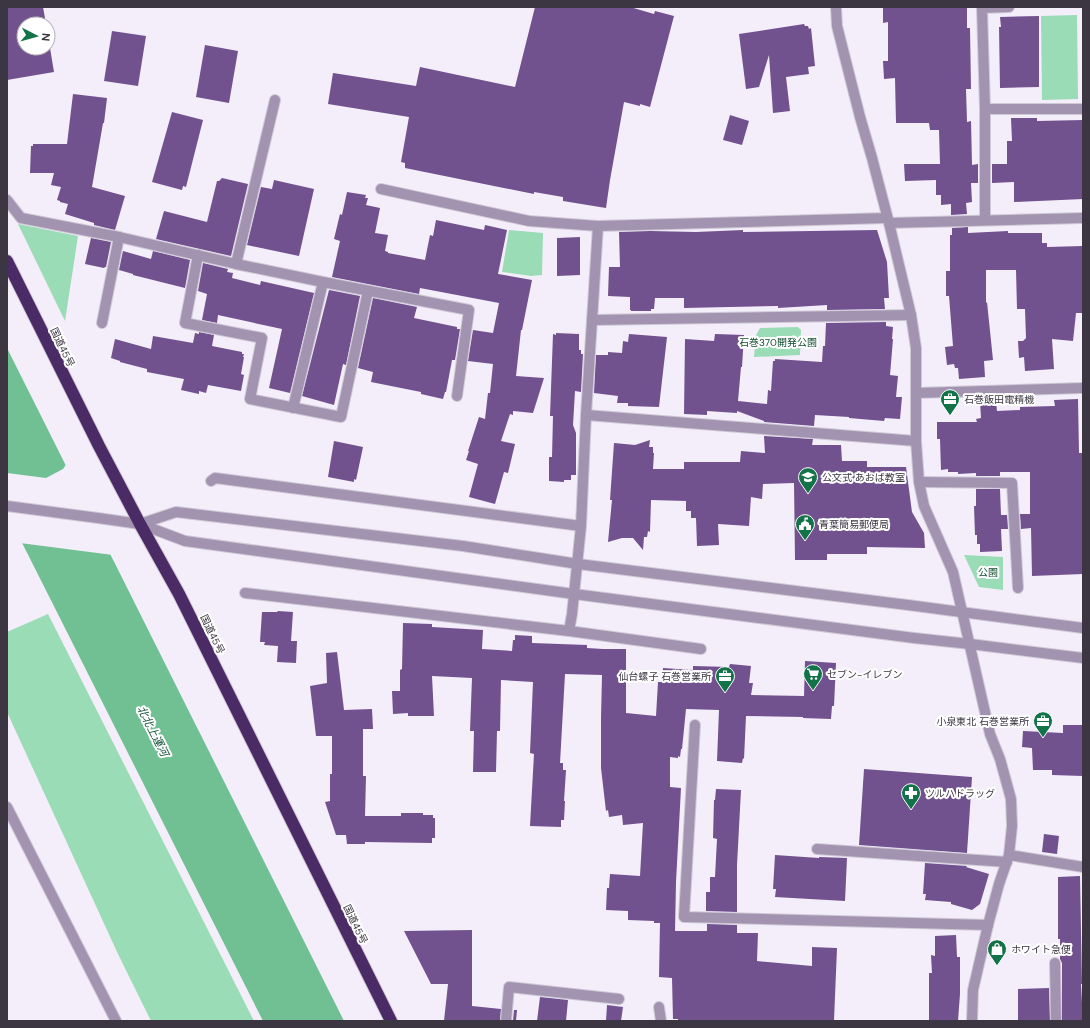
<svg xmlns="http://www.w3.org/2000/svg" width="1090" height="1028" font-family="'DM Sans','Noto Sans JP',sans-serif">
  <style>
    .green { fill: #99dcb5 }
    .water { fill: #71c094 }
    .pier { fill: #f4eefb }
    .building { fill: #71518e }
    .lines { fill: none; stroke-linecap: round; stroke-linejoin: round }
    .minor-casing { stroke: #cfc9d6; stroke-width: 12 }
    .highway-casing { stroke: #cfc9d6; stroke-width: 14 }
    .minor { stroke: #a294b1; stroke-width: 10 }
    .highway { stroke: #4b2b65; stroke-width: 12 }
    .labels { text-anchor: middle; stroke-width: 4; stroke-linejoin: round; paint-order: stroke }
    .park-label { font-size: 10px; fill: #104d31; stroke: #fff }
    .street-label { font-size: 10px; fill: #3c3642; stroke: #fff }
    .poi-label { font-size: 10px; fill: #3c3642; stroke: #fff; text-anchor: start }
    .water-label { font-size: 11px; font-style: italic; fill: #124f32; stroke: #fff }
  </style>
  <rect width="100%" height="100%" fill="#f4eefb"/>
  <g class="green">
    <polygon points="1077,15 1078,99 1042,100 1041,16"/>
    <polygon points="18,224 78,236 65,321"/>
    <polygon points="509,230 543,233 542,275 531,276 502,272"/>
    <polygon points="798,327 801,330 800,355 754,357 756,335 760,328"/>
    <polygon points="964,555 1003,557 1003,590 979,587"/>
    <polygon points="48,614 254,1021 151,1021 118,954 7,712 7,632"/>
  </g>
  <polygon class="water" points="7,348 344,1021 263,1021 7,513"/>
  <polygon class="pier" points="67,463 113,555 20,543 7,518 7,473 46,478 63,469"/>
  <g class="building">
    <polygon points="7,7 43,7 46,24 24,24 24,48 48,48 48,36 54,72 7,80"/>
    <polygon points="535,7 630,7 654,14 655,11 674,16 650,107 640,104 640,106 624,102 610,180 606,208 563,201 563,197 534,192 534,194 405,168 405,163 401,162 409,117 328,104 333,73 416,86 420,67 515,87"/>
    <polygon points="883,7 967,7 967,28 970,28 971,89 966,89 967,122 971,121 972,165 978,164 978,183 971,183 972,202 966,203 967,214 951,215 951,204 941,205 941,195 936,195 936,180 905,181 904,164 940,164 939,130 930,130 929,123 896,123 895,78 884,79 883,61 888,61 888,22 883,23"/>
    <polygon points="1039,16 1039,87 1000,88 999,27 1001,27 1000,17"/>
    <polygon points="804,24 805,26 808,26 809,29 811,28 815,66 808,67 809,74 786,77 790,111 773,113 769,55 759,87 746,89 739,34"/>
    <polygon points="112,31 146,36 138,86 104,81"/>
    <polygon points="205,45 238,51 229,103 196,97"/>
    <polygon points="73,94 107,98 104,123 103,123 92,187 125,196 115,230 94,225 94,223 65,214 68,204 60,202 60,201 57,200 61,187 51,185 54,173 30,173 31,146 33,146 33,144 67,144"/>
    <polygon points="172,112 203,120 186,187 183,186 182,190 152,182"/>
    <polygon points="730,115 749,121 742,145 723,140"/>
    <polygon points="1011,118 1037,118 1037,121 1083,120 1083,199 1014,202 1014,182 992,183 992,164 1007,164 1007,141 1012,141"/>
    <polygon points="222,178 248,184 231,256 156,239 164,211 207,222 217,181 219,181"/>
    <polygon points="274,180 314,189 299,256 247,245 261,187 272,189"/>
    <polygon points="347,192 366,195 365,198 368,198 366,205 380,208 375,233 388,235 385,251 388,252 388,253 425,260 430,235 433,236 436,220 484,230 485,225 507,230 498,274 532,280 522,330 521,330 516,376 544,378 533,413 513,411 513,415 510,414 501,441 515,444 508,473 504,472 495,504 469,497 478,464 466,460 469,451 468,451 479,417 485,419 488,393 490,393 493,364 468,361 473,330 493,333 499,303 420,288 419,294 332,277 340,241 334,239 340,214 342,215"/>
    <polygon points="968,227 968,233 1008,231 1008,233 1042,233 1042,243 1047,243 1047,247 1083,246 1083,313 1076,313 1073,341 1052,339 1054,369 1025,371 1024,357 1019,358 1018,341 1023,341 1026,338 1025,309 1017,309 1016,270 986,270 986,303 987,302 993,360 984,361 985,377 959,379 958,368 955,368 954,364 947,365 945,347 953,346 949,296 946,296 946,271 950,271 950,235 952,235 952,228"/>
    <polygon points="743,230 743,232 877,230 887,262 889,298 884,298 885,309 827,310 827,305 778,308 778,306 684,308 684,298 655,298 654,309 651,309 651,311 631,311 631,310 630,310 630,297 608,296 609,267 620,267 619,232 650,231 696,232"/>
    <polygon points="580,237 580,275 557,276 557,238"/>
    <polygon points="91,238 111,242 106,267 105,267 104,268 85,264"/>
    <polygon points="123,251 151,259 153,251 190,260 185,288 133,275 133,274 119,270"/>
    <polygon points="203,263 228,269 227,272 233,273 232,278 260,285 261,281 314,293 290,393 269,388 282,329 218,315 217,323 202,320 207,294 198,291"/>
    <polygon points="329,290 360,296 346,365 343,364 334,405 302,396"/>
    <polygon points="373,298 417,307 414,318 457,327 457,329 460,329 455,360 452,360 446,392 445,392 443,399 421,394 421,392 371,382 373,372 358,368"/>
    <polygon points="886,322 886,326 893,327 892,339 893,339 890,375 898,376 896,397 902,397 900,419 885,418 884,421 849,418 849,417 815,415 814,426 764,422 764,421 737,411 737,413 707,411 707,415 684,414 685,339 714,341 715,334 744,335 742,367 741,367 738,401 767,404 768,390 771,391 773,361 775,361 775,359 822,362 823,346 825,346 826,323"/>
    <polygon points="199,332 214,335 212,346 242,352 242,354 244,354 243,357 244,357 241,374 244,375 241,391 208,385 206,393 199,391 199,394 181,390 184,379 147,372 147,369 120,362 120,361 111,358 115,339 151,349 153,336 193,343 195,333 199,334"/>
    <polygon points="556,333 579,334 579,350 581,350 581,354 583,354 581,392 575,391 573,425 576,433 576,475 571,475 571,480 564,480 564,482 549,481 549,457 552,457 553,416 550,416 553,334 556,335"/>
    <polygon points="629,334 667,337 659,407 628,406 628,403 617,403 618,396 594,393 596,355 608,355 608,352 622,353 623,341 628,342"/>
    <polygon points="1078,399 1079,453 1083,453 1083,574 1032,576 1031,528 1021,529 1020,514 1030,514 1030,472 1000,472 1000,476 976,476 976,473 958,474 958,472 948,472 948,469 941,470 940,439 937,439 937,422 977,422 976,419 981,418 980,401 996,401 997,411 1020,410 1020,407 1055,406 1054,400"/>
    <polygon points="764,436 813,439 812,445 841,445 842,461 867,461 867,467 906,467 912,512 924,533 925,548 867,547 867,554 827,554 827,560 795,560 794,483 763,484 762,499 751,497 749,526 718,524 719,545 697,546 696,518 691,518 691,511 686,511 686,501 651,500 650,532 648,531 647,537 644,537 643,550 633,538 622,538 608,542 612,500 610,500 614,443 635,445 650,440 649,447 653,447 653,453 654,453 653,469 684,469 684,462 740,462 741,451 765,453"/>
    <polygon points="334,441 363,447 356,480 354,479 354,482 328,477"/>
    <polygon points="976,489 1000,489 1001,515 1007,515 1008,529 1001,529 1002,551 980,552 980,544 977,544 977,535 975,535 974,506 976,506"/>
    <polygon points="278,611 293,612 291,641 297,641 296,663 277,662 278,646 264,645 265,642 260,642 262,612 277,612"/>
    <polygon points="403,623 432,624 432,627 483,630 482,649 512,651 513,640 515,640 515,635 532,636 532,643 587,645 587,648 603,649 626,649 626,713 656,716 658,682 662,682 663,668 693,670 693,666 729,667 730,664 751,666 749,683 753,683 751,695 804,696 805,661 836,663 834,706 832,706 831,719 803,718 803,717 746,716 744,759 743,758 742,763 717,761 719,710 686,709 682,749 681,749 680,757 678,756 678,758 670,757 670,787 681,788 676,882 675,931 707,931 707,924 737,925 737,933 758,933 757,961 812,966 812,947 837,948 834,1021 678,1021 678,1019 673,1019 672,978 659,977 660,923 654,923 654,921 628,920 628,911 606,910 607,888 609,888 610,874 640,876 643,823 623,825 622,815 609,817 608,810 606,811 601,768 601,718 602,675 565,674 560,763 563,763 563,770 566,770 564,801 565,801 564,820 561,820 561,827 530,826 534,754 530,753 533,682 501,680 500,731 497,731 496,772 473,772 474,731 470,731 472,678 432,676 434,716 408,716 408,713 393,714 392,691 400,691 400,670 402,669"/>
    <polygon points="337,652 344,710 372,709 373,729 363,729 363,776 366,776 365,816 401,816 401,813 423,813 423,815 433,815 433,818 435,818 435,838 432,838 432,843 365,842 365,844 347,844 346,835 336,835 325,802 330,801 330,774 332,774 332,736 316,736 310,686 327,683 326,653"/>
    <polygon points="1063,725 1083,725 1083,776 1052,775 1052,770 1033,770 1032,748 1022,747 1023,731 1063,733"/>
    <polygon points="864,769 972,777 967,853 859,845"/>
    <polygon points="716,789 741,790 737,865 737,912 706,911 706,892 710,892 710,877 715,877 717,839 713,838 714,800 715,800"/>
    <polygon points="1044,834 1059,836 1057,854 1042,852"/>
    <polygon points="775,855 819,858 819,857 847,858 845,901 775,897 776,889 773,889"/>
    <polygon points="925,863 967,866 966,867 989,874 980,904 972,910 951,904 951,902 925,900 926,894 923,894"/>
    <polygon points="1080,876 1082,984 1081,984 1083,1021 1062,1021 1062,963 1060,959 1060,939 1058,939 1058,877"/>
    <polygon points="472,930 472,1006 501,1009 500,1021 444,1021 448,984 431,984 404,931"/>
    <polygon points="956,935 957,957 960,957 960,994 958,1021 929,1021 929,973 932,973 931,955 935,956 935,936"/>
    <polygon points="1049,988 1050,1021 1018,1021 1018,989"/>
    <polygon points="540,997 568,1000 566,1021 537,1021"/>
    <polygon points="607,1005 623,1007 621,1021 606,1021"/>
    <polygon points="514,1010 517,1010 516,1021 513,1021"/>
  </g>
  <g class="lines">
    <g class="minor-casing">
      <g id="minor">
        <polyline points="836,7 837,26 860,117 872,158 889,223 911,315 916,348 916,441 919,482 924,506 953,572 990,734 1000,759 1011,799 1012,826 1009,855 999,884 988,925 973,990 972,1021"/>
        <polyline points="985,109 1083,109"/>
        <polyline points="381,189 529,221 598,226 887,218"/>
        <polyline points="7,200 21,218 119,237 236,264 323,282 469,310 457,396"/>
        <polyline points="985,220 985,109 982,8 1009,7"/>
        <polyline points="889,223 1083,218"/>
        <polyline points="198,255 185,323 262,338 250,399 341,417 368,291"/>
        <polyline points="236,264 275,100"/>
        <polyline points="592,320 911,315"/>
        <polyline points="102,323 119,237"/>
        <polyline points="916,393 1083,388"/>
        <polyline points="293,408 323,282"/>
        <polyline points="586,415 916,441"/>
        <polyline points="211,481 215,478 581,526"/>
        <polyline points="919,482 1012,483 1018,588"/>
        <polyline points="7,506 98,518 140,524 185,541 574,594 914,638 970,644 1083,658"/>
        <polyline points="140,524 176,512 463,546 578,564 908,605 1083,628"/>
        <polyline points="245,593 569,631 572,614 581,526 586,415 598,226"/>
        <polyline points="569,631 701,649"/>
        <polyline points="695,725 684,917 988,925"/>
        <polyline points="7,807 116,1021"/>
        <polyline points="817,849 1007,862"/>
        <polyline points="1009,855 1083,867"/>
        <polyline points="1055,963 1056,1021"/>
        <polyline points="659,1007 661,1021"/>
        <polyline points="506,1021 509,987 619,999"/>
      </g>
    </g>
    <g class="highway-casing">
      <polyline id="highway" points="7,261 99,446 140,524 179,594 391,1021"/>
    </g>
    <use href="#minor" class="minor"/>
    <use href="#highway" class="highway"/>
  </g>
  <defs>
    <g id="office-pin" transform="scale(1)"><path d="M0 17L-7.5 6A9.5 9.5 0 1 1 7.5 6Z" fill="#127248" stroke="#fff"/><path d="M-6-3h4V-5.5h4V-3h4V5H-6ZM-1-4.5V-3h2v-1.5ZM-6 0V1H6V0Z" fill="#fff"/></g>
    <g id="school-pin" transform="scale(1)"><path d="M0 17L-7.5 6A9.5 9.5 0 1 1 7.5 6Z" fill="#127248" stroke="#fff"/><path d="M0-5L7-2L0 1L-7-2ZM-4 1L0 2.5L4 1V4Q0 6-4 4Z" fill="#fff"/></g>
    <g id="civic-pin" transform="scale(1)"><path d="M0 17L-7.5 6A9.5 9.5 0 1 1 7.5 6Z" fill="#127248" stroke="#fff"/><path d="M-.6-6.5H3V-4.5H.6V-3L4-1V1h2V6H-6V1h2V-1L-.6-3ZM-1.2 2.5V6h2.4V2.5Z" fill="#fff"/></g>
    <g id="supermarket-pin" transform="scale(1)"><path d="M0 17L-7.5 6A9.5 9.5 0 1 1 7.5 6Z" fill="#127248" stroke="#fff"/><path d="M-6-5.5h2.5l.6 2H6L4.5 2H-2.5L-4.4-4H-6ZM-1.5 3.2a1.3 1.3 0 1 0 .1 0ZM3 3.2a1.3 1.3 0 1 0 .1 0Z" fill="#fff"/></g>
    <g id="pharmacy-pin" transform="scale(1)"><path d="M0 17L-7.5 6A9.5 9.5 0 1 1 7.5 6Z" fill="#127248" stroke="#fff"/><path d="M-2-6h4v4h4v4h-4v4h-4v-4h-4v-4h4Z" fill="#fff"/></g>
    <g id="shop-pin" transform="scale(1)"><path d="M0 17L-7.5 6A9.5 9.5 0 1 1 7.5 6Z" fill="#127248" stroke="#fff"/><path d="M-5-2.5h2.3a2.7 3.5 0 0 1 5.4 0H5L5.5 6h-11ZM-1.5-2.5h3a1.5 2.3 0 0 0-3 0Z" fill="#fff"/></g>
  </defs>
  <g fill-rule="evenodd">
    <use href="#office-pin" x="950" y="399"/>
    <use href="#school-pin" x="808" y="477"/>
    <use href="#civic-pin" x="805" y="524"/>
    <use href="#supermarket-pin" x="813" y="674"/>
    <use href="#office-pin" x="725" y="676"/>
    <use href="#office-pin" x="1043" y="721"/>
    <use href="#pharmacy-pin" x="911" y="793"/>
    <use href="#shop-pin" x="997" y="949"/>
  </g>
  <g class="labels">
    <g class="park-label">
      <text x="778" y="346">石巻370開発公園</text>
      <text x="988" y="576">公園</text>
    </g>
    <g class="street-label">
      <text transform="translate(63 347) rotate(64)" y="4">国道45号</text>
      <text transform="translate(213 634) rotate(64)" y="4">国道45号</text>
      <text transform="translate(356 924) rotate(64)" y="4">国道45号</text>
    </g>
    <g class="poi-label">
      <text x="964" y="403">石巻飯田電精機</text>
      <text x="822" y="481">公文式 あおば教室</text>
      <text x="819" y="528">青葉簡易郵便局</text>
      <text x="827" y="678">セブン-イレブン</text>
      <text x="711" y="680" text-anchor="end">仙台螺子 石巻営業所</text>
      <text x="1029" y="725" text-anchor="end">小泉東北 石巻営業所</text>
      <text x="925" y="797">ツルハドラッグ</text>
      <text x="1011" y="953">ホワイト急便</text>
    </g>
    <g class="water-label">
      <text transform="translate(153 731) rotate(63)" y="4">北北上運河</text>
    </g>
  </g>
  <rect width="1090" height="1028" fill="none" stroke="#3c3642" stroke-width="16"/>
  <g transform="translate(36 36) rotate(96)"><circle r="19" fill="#ffffff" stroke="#b1afb3"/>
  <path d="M0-3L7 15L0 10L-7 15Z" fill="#127248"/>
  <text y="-6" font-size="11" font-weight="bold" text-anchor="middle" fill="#3c3642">N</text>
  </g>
</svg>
